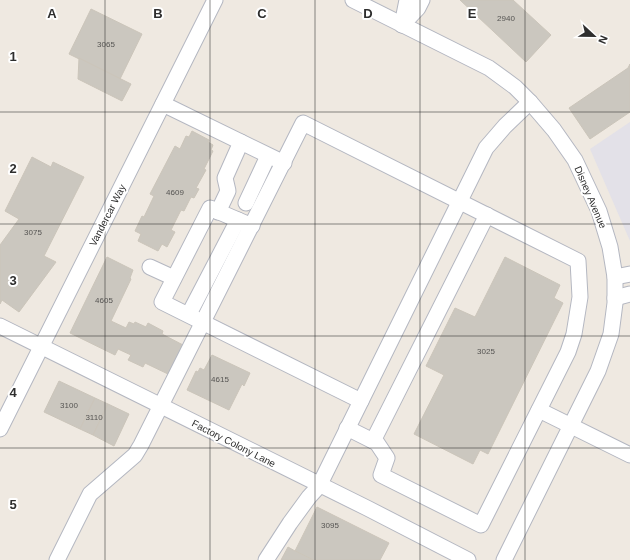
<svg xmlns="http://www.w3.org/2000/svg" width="630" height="560" font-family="Helvetica,sans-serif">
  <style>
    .industrial { fill: #e3e1e8 }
    .building { fill: #cbc7bf; stroke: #cbc5ba }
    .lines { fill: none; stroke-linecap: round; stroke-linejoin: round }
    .minor-casing { stroke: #b4b7c1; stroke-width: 17 }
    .minor { stroke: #fff; stroke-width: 15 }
    .grid { fill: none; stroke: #2e2e2e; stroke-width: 1; stroke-opacity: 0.55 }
    .labels { text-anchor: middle; stroke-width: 4; stroke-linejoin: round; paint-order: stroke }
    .number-label { font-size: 8px; fill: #555452 }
    .street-label { font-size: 10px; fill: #2e2e2e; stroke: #fff }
    .grid-label { font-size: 13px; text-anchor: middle; font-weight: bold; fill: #2e2e2e; stroke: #fff; stroke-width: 4; stroke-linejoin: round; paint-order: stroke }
  </style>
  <rect width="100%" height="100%" fill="#efe9e1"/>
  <polygon class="industrial" points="630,122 630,241 590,149"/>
  <g class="building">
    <polygon points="460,0 513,0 551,35 526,62"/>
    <polygon points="91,9 142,34 120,79 69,54"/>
    <polygon points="79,58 131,84 122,101 78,79"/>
    <polygon points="630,64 630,112 590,139 569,108 628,68"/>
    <polygon points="192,131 209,140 208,142 213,145 211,150 213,151 204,169 206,170 196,188 199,189 194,198 191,197 184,211 181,210 171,230 175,232 167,247 162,244 158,251 138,241 141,234 135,231 142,216 144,217 154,196 150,194 175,146 180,149 186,136 189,137"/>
    <polygon points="32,157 51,167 53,162 84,177 44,256 56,262 19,312 2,300 0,304 0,245 19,219 5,211"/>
    <polygon points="107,257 133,270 130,278 131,279 111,321 126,328 129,322 134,324 135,322 146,327 148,323 163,331 162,334 183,345 168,374 145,363 143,367 128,360 131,355 118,349 115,355 70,333"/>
    <polygon points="505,257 560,285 554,298 563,303 488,454 480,450 473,464 414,434 444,375 426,366 455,308 475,317"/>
    <polygon points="212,355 250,373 244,386 242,384 229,410 187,390 196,371 198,372 200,368 204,370"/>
    <polygon points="59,381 95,398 80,429 44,412"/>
    <polygon points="95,398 108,404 93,435 80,429"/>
    <polygon points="108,404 129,414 114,446 93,435"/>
    <polygon points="317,507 389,543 380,560 313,560 295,551"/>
    <polygon points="288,547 295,551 313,560 281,560"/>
  </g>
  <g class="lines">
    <g class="minor-casing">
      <g id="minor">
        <polyline points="353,0 489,68 515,87 530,102 554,130 575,160 599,211 610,247 615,277 615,303 611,334 598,371 504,560"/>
        <polyline points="402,25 418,8 422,0"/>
        <polyline points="402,25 407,0"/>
        <polyline points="163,104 284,163"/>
        <polyline points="246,203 268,156"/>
        <polyline points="218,212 228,191 225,178 241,142"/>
        <polyline points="252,226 210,208 162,302 361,401"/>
        <polyline points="150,267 174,278"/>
        <polyline points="615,277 630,274"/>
        <polyline points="615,298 630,294"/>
        <polyline points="189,314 238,220"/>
        <polyline points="0,326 367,508 468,560"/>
        <polyline points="539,410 630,455"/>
        <polyline points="0,429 215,0"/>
        <polyline points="373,441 487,215"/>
        <polyline points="57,560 90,494 135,455 141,445 303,123 578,261 580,297 574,334 568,352 481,525 381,475 387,458 377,443 347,428"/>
        <polyline points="266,560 290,523 309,497 319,486 486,148 505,126 530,102"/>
      </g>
    </g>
    <use href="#minor" class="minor"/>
  </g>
  <path class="grid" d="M 105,0 L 105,560M 210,0 L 210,560M 315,0 L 315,560M 420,0 L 420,560M 525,0 L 525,560M 0,112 L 630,112M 0,224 L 630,224M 0,336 L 630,336M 0,448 L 630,448"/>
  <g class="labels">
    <g class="number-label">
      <text x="506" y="21">2940</text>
      <text x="106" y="47">3065</text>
      <text x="175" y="195">4609</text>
      <text x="33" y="235">3075</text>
      <text x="104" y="303">4605</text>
      <text x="486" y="354">3025</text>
      <text x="220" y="382">4615</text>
      <text x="69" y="408">3100</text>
      <text x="94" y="420">3110</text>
      <text x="330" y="528">3095</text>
    </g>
    <g class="street-label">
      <text transform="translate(591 197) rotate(67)" y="4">Disney Avenue</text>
      <text transform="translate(107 215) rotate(-63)" y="4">Vandercar Way</text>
      <text transform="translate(234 443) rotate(27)" y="4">Factory Colony Lane</text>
    </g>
  </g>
  <g class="grid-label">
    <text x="52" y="18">A</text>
    <text x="158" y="18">B</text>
    <text x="262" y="18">C</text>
    <text x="368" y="18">D</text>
    <text x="472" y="18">E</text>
    <text x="13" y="61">1</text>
    <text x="13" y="173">2</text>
    <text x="13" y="285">3</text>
    <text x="13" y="397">4</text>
    <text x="13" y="509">5</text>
  </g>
  <g transform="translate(594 36) rotate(112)" stroke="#ffffff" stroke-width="3" paint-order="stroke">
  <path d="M0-3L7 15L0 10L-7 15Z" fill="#2e2e2e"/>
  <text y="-6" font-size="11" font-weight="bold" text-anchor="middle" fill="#2e2e2e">N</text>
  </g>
</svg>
